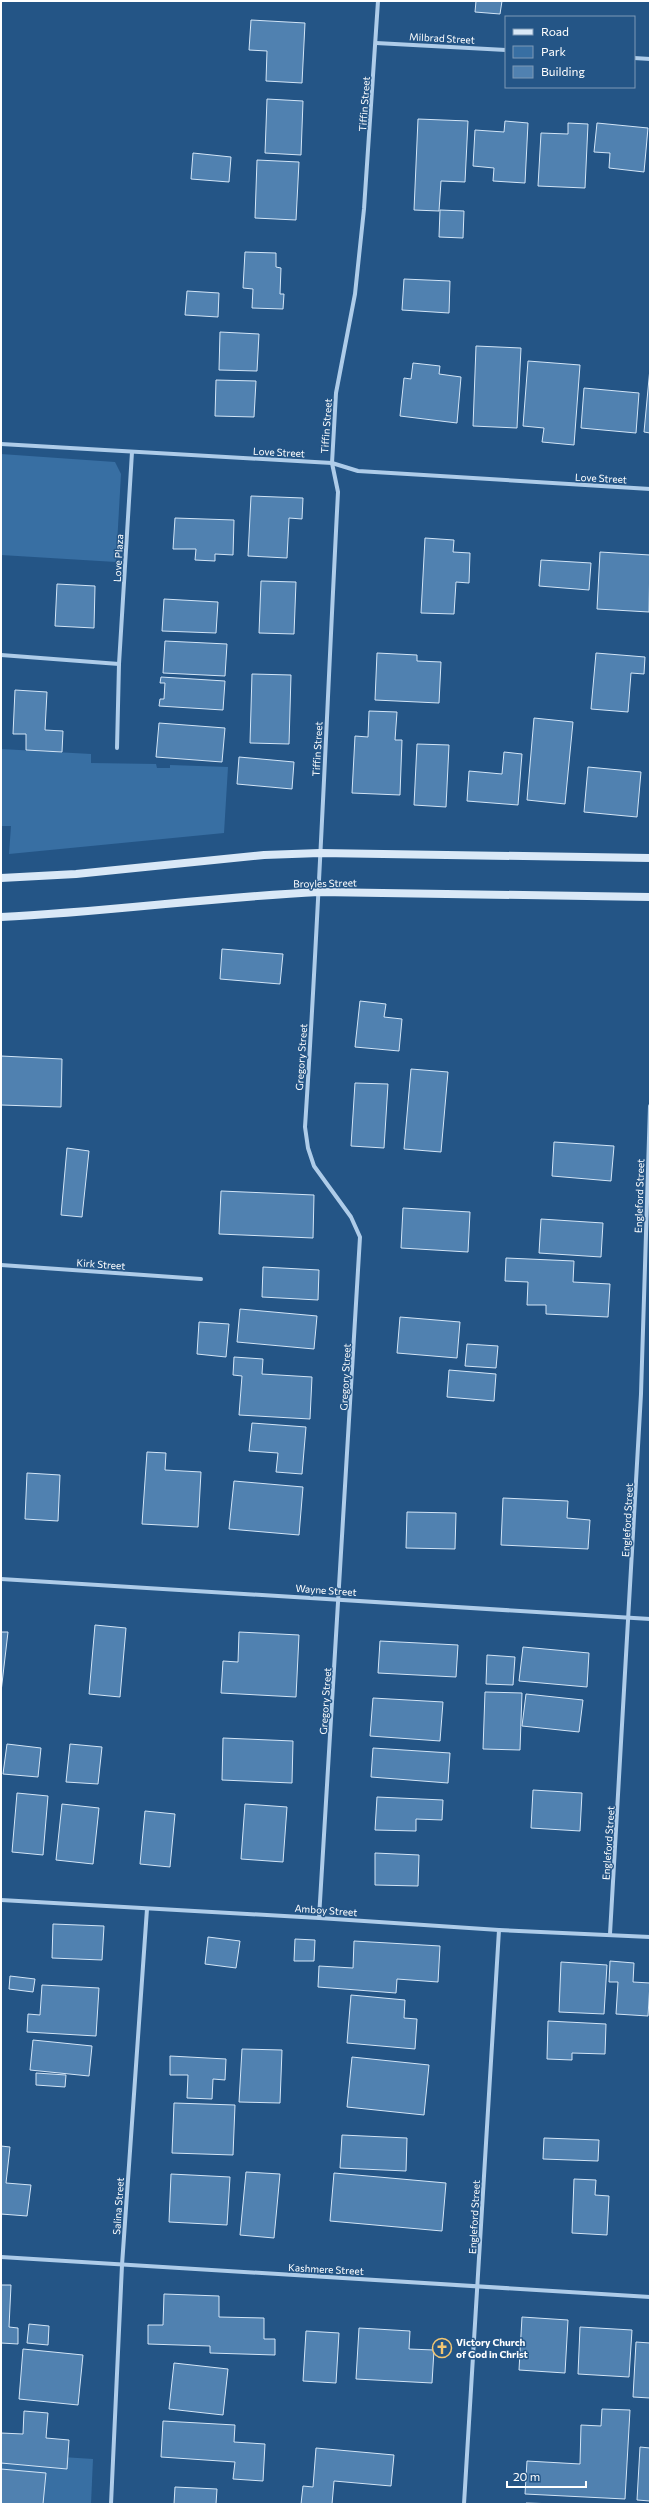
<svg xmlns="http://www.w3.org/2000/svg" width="651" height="2505" font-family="Commissioner,sans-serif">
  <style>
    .green { fill: #386fa3 }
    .building { fill: #5081b0; stroke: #d2e5f7 }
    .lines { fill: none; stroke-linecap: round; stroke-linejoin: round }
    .minor { stroke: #aecce9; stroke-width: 4 }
    .secondary { stroke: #d9e8f7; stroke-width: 8 }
    .labels { text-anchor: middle; stroke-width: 3; stroke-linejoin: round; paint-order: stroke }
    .street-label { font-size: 10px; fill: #fff; stroke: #245586 }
    .poi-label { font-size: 10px; font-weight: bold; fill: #fff; stroke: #245586; text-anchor: start }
  </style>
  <rect width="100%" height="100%" fill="#245586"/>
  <g class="green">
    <polygon points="1,454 115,462 121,474 116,562 1,555"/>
    <polygon points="1,749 91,754 91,763 156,764 157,768 170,768 170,765 228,767 224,833 9,854 11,826 1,826"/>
    <polygon points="1,2453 93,2459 91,2504 1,2504"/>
  </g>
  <g class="building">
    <polygon points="476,1 502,1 500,14 475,12"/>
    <polygon points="251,20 305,23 302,83 266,81 267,51 249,50"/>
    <polygon points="267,99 303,101 301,155 265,153"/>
    <polygon points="418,119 468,121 465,182 441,181 439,211 414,210"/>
    <polygon points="505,121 528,123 525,183 493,181 494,168 473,166 475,130 504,132"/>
    <polygon points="568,123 588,124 585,188 538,186 541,133 568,134"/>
    <polygon points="597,123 648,128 644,172 609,168 610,153 594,152"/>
    <polygon points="193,153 231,157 229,182 191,179"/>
    <polygon points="257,160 299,162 296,220 255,218"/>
    <polygon points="440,210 464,211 463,238 439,237"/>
    <polygon points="245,252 276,253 276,267 281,268 280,294 284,294 283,309 252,308 253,289 243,288"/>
    <polygon points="404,279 450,281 449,313 402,310"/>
    <polygon points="187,291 219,293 218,317 185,315"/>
    <polygon points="220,332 259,334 257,371 219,370"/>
    <polygon points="476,346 521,348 517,428 473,426"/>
    <polygon points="528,361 580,365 574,445 542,442 544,428 523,426"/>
    <polygon points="413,363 440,366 439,374 461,377 457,423 400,416 404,378 411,379"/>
    <polygon points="650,368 650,433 644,432"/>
    <polygon points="216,380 256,381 254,417 215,416"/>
    <polygon points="584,388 639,393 636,433 581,428"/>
    <polygon points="251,496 303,498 302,519 289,518 287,558 248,556"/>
    <polygon points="175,518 234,520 233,555 215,554 215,561 195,560 196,549 173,549"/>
    <polygon points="425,538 454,540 453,552 470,553 469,583 456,582 454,614 421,613"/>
    <polygon points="600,552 650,555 649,612 597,609"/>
    <polygon points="541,560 591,563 589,590 539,586"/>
    <polygon points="261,581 296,582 294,634 259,633"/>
    <polygon points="57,584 95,586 94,628 55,626"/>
    <polygon points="164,599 218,602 216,633 162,631"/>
    <polygon points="165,641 227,644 225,676 163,673"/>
    <polygon points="377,653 417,655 417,661 441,662 439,703 375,700"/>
    <polygon points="596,653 645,657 644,674 631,673 628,712 591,709"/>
    <polygon points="252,674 291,675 289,744 250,743"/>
    <polygon points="161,677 225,681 223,710 159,706 160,699 164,699 165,683 160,683"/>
    <polygon points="15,690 47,692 45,730 63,731 62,752 26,750 26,734 13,734"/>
    <polygon points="369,711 397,712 395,740 402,740 400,795 352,793 355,736 368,737"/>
    <polygon points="534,718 573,722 565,804 527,800"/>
    <polygon points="159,723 225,728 222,762 156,757"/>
    <polygon points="417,744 449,745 446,807 414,805"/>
    <polygon points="504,752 522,754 518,805 467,801 469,771 502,774"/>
    <polygon points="239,757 294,762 292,789 237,784"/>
    <polygon points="588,767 641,772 637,817 584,812"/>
    <polygon points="222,949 283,954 280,984 220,979"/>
    <polygon points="360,1001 386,1004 384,1017 402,1019 399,1051 355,1047"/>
    <polygon points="1,1056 62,1059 61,1107 1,1105"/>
    <polygon points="411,1069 448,1072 441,1152 404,1149"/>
    <polygon points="355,1083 388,1084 384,1148 351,1146"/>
    <polygon points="554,1142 614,1146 611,1181 552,1176"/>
    <polygon points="67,1148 89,1151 82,1217 61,1215"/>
    <polygon points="221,1191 314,1195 313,1238 219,1234"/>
    <polygon points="403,1208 470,1212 468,1252 401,1248"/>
    <polygon points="541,1219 603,1223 601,1257 539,1253"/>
    <polygon points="506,1258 574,1261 573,1282 610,1284 608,1317 546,1314 546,1305 527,1305 528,1282 505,1281"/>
    <polygon points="263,1267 319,1270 318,1300 262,1297"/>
    <polygon points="240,1309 317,1316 314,1349 237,1342"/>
    <polygon points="400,1317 460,1322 457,1358 397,1353"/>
    <polygon points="199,1322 229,1324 226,1357 197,1354"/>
    <polygon points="467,1344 498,1346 496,1368 465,1366"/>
    <polygon points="234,1357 263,1359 262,1374 312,1377 310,1419 239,1415 242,1376 233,1375"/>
    <polygon points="449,1370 496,1374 494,1401 447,1397"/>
    <polygon points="252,1423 306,1427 302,1474 276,1472 278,1453 249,1451"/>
    <polygon points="147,1452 166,1453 165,1470 201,1472 198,1527 142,1524"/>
    <polygon points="27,1473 60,1475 58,1521 25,1519"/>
    <polygon points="234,1481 303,1487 299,1535 229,1529"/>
    <polygon points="503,1498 568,1501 567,1518 590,1520 588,1549 501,1545"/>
    <polygon points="407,1512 456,1513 455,1549 406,1548"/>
    <polygon points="95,1625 126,1628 120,1697 89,1694"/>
    <polygon points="1,1632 8,1632 1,1692"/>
    <polygon points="239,1632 299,1635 296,1697 221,1693 223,1661 238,1662"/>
    <polygon points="380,1641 458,1645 456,1677 378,1673"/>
    <polygon points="523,1647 589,1653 587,1687 519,1681"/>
    <polygon points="487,1655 515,1657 513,1685 486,1684"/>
    <polygon points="485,1692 522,1693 520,1750 483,1749"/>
    <polygon points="526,1694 583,1700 579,1732 522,1726"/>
    <polygon points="373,1698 443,1702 440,1741 370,1736"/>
    <polygon points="223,1738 293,1741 292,1783 222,1780"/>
    <polygon points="7,1744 41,1748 38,1777 3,1774"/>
    <polygon points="70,1744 102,1747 98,1784 66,1782"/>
    <polygon points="373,1748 450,1753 448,1783 371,1777"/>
    <polygon points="533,1790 582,1793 580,1831 531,1828"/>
    <polygon points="17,1793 48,1796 43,1855 12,1852"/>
    <polygon points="377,1797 443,1800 442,1820 416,1819 416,1831 375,1830"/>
    <polygon points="62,1804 99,1808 93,1864 56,1860"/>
    <polygon points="245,1804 287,1807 283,1862 241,1859"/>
    <polygon points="145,1811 175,1814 170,1867 140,1864"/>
    <polygon points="375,1853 419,1855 418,1886 375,1885"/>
    <polygon points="53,1924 104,1926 102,1960 52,1958"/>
    <polygon points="208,1937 240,1941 236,1968 205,1964"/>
    <polygon points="295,1939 315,1940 314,1961 294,1961"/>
    <polygon points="354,1941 440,1946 438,1982 397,1979 396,1993 318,1987 319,1966 353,1968"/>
    <polygon points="610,1961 634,1963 633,1982 650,1983 648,2016 616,2014 618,1982 609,1982"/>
    <polygon points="561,1962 607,1965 604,2014 559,2012"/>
    <polygon points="10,1976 35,1979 33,1992 9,1989"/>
    <polygon points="42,1985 99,1988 96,2036 27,2032 28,2014 40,2015"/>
    <polygon points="351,1995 405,2000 404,2018 417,2019 415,2049 347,2043"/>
    <polygon points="548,2021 606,2024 605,2054 572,2053 572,2060 547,2059"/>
    <polygon points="33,2040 92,2046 89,2076 30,2070"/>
    <polygon points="242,2049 282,2050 280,2103 239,2102"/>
    <polygon points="170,2056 226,2059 225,2080 213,2079 212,2099 187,2098 188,2075 170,2075"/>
    <polygon points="352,2057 429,2065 424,2115 347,2107"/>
    <polygon points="36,2073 66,2075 65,2087 36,2085"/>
    <polygon points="174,2103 235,2105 233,2155 172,2153"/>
    <polygon points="342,2135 407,2138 406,2171 340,2168"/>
    <polygon points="544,2138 599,2140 598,2161 543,2159"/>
    <polygon points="1,2146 10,2147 6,2183 31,2185 27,2216 1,2214"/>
    <polygon points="246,2172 280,2174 274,2238 240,2235"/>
    <polygon points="334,2173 446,2183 442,2231 330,2221"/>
    <polygon points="171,2174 230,2177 227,2225 169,2222"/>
    <polygon points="574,2179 596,2180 595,2195 609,2196 607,2235 572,2233"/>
    <polygon points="1,2285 11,2285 9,2327 18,2328 18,2344 1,2343"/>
    <polygon points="164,2294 219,2296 219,2317 264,2318 264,2339 275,2339 275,2355 210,2353 210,2346 148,2344 148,2325 163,2325"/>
    <polygon points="522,2317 568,2320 565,2373 519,2370"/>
    <polygon points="29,2324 49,2326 48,2345 27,2343"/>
    <polygon points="580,2327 632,2330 629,2377 578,2374"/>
    <polygon points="359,2328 410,2331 409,2349 434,2350 432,2383 356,2379"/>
    <polygon points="306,2331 339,2333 336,2383 303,2381"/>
    <polygon points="636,2342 650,2343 650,2398 633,2397"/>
    <polygon points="23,2349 83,2355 78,2405 19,2399"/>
    <polygon points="174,2363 228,2369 223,2415 169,2409"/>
    <polygon points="602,2409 630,2410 625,2499 525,2494 527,2461 580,2464 581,2425 601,2426"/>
    <polygon points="24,2411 48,2413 46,2438 69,2440 67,2469 1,2463 1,2433 23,2434"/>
    <polygon points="163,2421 235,2425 234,2442 265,2444 263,2481 233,2479 235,2462 161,2457"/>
    <polygon points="640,2447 650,2448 650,2501 637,2500"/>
    <polygon points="316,2448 394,2455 391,2486 334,2481 332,2504 301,2504 303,2486 313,2487"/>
    <polygon points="1,2469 46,2473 43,2504 1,2504"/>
    <polygon points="175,2487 217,2489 216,2504 174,2504"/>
    <polygon points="526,2503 557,2504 526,2504"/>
  </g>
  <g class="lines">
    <g class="minor">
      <polyline points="376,43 506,50"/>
      <polyline points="634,58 650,59"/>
      <polyline points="1,444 332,463 358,471 650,489"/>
      <polyline points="1,655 119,664"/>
      <polyline points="117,748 119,664 132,452"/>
      <polyline points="1,1265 201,1279"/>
      <polyline points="1,1579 650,1619"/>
      <polyline points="1,1900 319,1918 499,1930 650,1937"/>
      <path d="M 319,1918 L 360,1237 L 351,1217 L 314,1166 L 308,1148 L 305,1127 C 319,915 327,704 338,492 L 332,463 L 336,393 L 355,294 L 364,209 L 378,1"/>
      <polyline points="610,1934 641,1394 650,1106"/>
      <polyline points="1,2257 650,2297"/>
      <polyline points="111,2504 122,2265 147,1909"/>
      <polyline points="464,2504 499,1930"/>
    </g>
    <g class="secondary">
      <polyline points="1,878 76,874 264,855 320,853 650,858"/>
      <path d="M 1,917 C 107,912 213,897 319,892 L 650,897"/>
    </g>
  </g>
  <defs>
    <g id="church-ring" transform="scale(1)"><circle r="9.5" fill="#245586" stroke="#f3c672" stroke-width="1.5"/><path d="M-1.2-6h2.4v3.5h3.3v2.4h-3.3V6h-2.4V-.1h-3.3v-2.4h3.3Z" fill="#f3c672"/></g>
  </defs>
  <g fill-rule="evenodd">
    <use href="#church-ring" x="442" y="2348"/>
  </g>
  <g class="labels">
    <g class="street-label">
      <text transform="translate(442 38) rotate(3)" y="4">Milbrad Street</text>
      <text transform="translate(364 104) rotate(-86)" y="4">Tiffin Street</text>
      <text transform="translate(326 426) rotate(-86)" y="4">Tiffin Street</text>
      <text transform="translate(279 452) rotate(3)" y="4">Love Street</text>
      <text transform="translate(601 478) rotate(3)" y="4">Love Street</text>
      <text transform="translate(118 558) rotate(-87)" y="4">Love Plaza</text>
      <text transform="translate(317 749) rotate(-87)" y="4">Tiffin Street</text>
      <text transform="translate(325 883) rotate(-1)" y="4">Broyles Street</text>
      <text transform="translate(301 1057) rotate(-86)" y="4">Gregory Street</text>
      <text transform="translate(639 1196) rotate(-88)" y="4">Engleford Street</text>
      <text transform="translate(101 1264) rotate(4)" y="4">Kirk Street</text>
      <text transform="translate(345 1377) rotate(-87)" y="4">Gregory Street</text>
      <text transform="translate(627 1520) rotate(-87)" y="4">Engleford Street</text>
      <text transform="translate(326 1590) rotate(4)" y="4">Wayne Street</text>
      <text transform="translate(325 1701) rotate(-86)" y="4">Gregory Street</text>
      <text transform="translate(608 1843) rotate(-86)" y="4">Engleford Street</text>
      <text transform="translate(326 1910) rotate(4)" y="4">Amboy Street</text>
      <text transform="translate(118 2206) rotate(-86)" y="4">Salina Street</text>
      <text transform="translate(474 2217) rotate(-87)" y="4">Engleford Street</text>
      <text transform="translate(326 2269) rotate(3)" y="4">Kashmere Street</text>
    </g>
    <g class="poi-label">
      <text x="456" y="2346">Victory Church<tspan x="456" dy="12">of God in Christ</tspan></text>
    </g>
  </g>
  <rect width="651" height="2505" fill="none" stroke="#ffffff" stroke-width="4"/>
  <rect x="505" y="16" width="130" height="72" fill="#245586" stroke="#7c99b6"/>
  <rect x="513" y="29" width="20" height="6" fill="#d9e8f7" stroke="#7c99b6"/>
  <text x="541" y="36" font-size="12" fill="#ffffff">Road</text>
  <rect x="513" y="46" width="20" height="12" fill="#386fa3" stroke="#7c99b6"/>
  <text x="541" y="56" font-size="12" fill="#ffffff">Park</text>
  <rect x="513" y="66" width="20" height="12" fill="#5081b0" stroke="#7c99b6"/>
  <text x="541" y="76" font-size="12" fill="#ffffff">Building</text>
  <path d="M507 2481v6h79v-6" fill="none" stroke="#ffffff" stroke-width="2"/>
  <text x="513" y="2481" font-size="12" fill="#ffffff" stroke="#245586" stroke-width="3" paint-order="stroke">20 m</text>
</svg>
